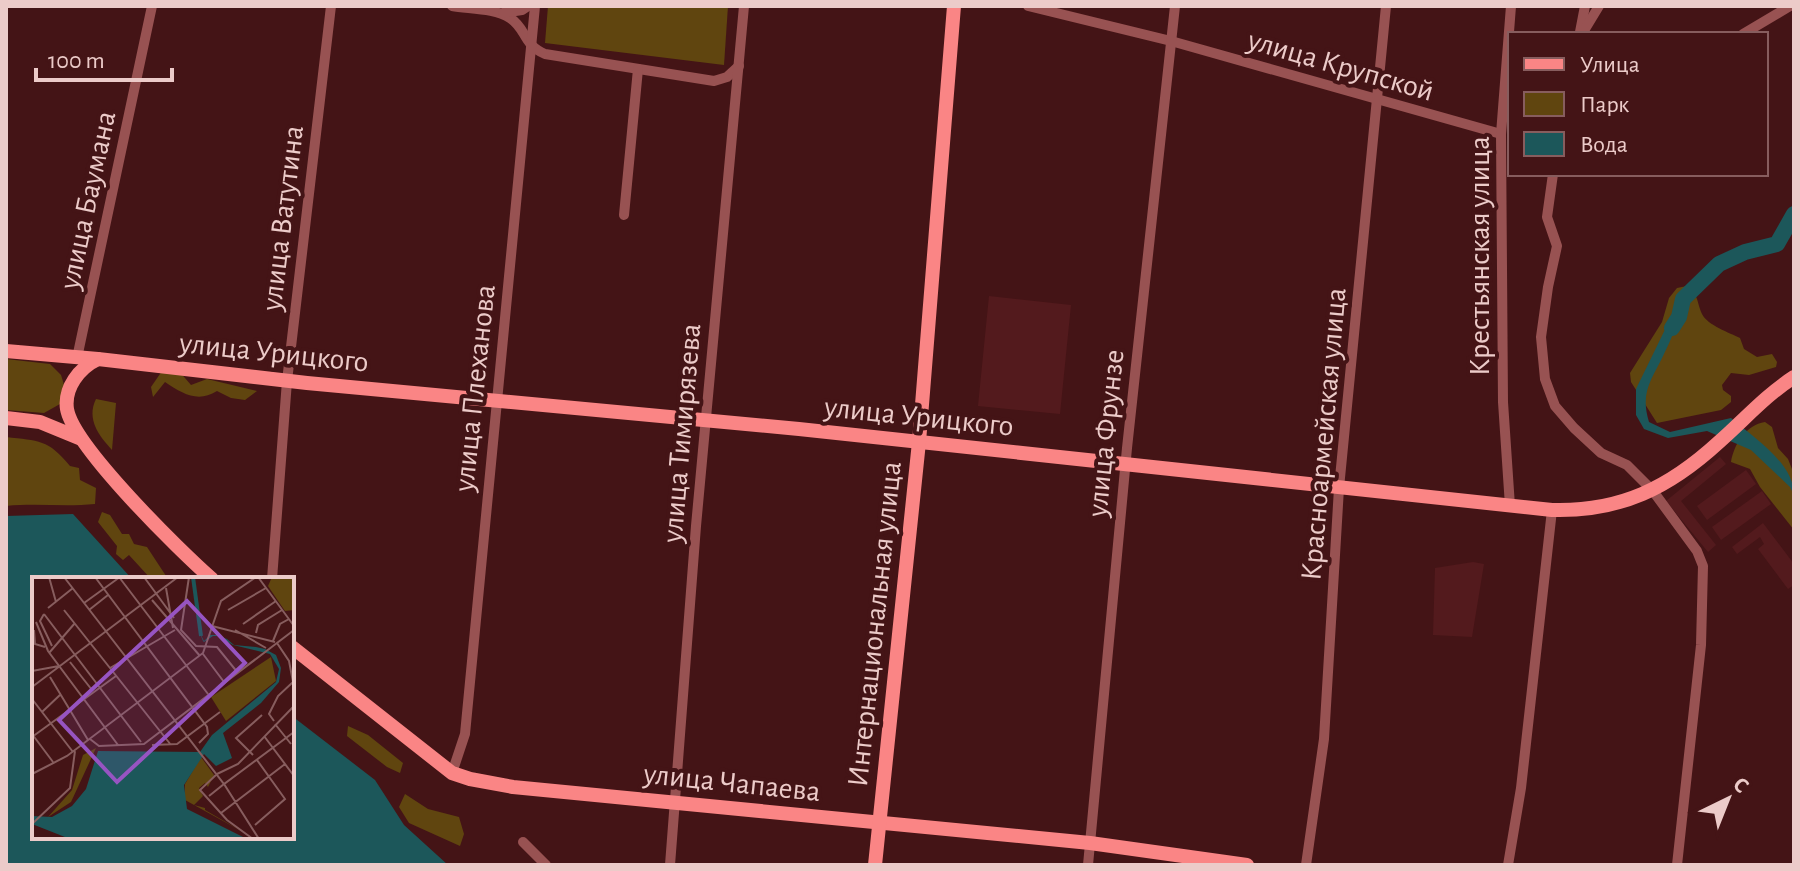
<svg xmlns="http://www.w3.org/2000/svg" width="1800" height="871" font-family="'Alegreya Sans',sans-serif">
  <style>
    .built { fill: #531a1d }
    .green { fill: #60450f }
    .water { fill: #1c575a }
    .lines { fill: none; stroke-linecap: round; stroke-linejoin: round }
    .river { stroke: #1c575a; stroke-width: 16 }
    .minor { stroke: #985252; stroke-width: 10 }
    .major { stroke: #fa8585; stroke-width: 14 }
    .labels { text-anchor: middle; stroke-width: 8; stroke-linejoin: round; paint-order: stroke }
    .street-label { font-size: 30px; fill: #eccbc9; stroke: #441416 }
    .inset-river { fill: none; stroke: #1c575a; stroke-width: 4 }
    .inset-road { fill: none; stroke: #875d5e; stroke-width: 2 }
    .view { fill: #9754c2; fill-opacity: 0.15; stroke: #9754c2; stroke-width: 4 }
    .inset-edge { fill: none; stroke: #eccbc9; stroke-width: 4 }
  </style>
  <rect width="100%" height="100%" fill="#441416"/>
  <g class="built">
    <polygon points="989,296 1071,305 1060,414 978,406"/>
    <polygon points="1720,457 1726,464 1681,501 1716,545 1708,552 1666,501"/>
    <polygon points="1746,470 1756,484 1707,520 1697,506"/>
    <polygon points="1762,491 1771,504 1721,540 1712,527"/>
    <polygon points="1763,523 1794,564 1794,585 1788,589 1758,549 1764,544 1760,537 1737,554 1732,547"/>
    <polygon points="1473,562 1484,564 1472,637 1433,635 1435,568"/>
  </g>
  <g class="green">
    <polygon points="548,6 728,6 724,65 545,43"/>
    <path d="M 1687,286 C 1700,298 1696,300 1702,314 C 1707,325 1730,333 1740,338 L 1744,349 L 1757,357 L 1772,354 L 1777,362 L 1776,367 L 1749,375 L 1731,373 L 1722,385 L 1723,390 L 1731,396 L 1731,402 L 1721,410 L 1657,423 L 1631,382 L 1630,373 L 1662,322 L 1669,298 L 1677,288 Z"/>
    <polygon points="6,359 50,364 61,375 65,388 60,404 44,413 6,410"/>
    <path d="M 162,371 L 179,371 L 191,385 L 207,379 L 257,391 L 245,400 L 231,398 L 217,391 C 198,403 183,394 165,382 L 153,397 L 151,387 Z"/>
    <path d="M 96,399 L 116,403 L 112,450 C 99,436 86,419 96,399 Z"/>
    <path d="M 1765,422 L 1772,427 L 1778,448 L 1788,459 L 1794,474 L 1794,530 L 1760,487 L 1750,469 L 1731,462 C 1734,444 1746,425 1765,422 Z"/>
    <path d="M 6,437 C 39,441 48,439 70,466 L 79,468 L 80,480 L 96,488 L 95,504 C 65,507 36,503 6,506 Z"/>
    <polygon points="102,512 110,515 122,534 129,534 134,544 147,547 168,579 151,579 129,555 123,560 116,554 117,546 98,522"/>
    <polygon points="348,726 368,735 403,763 400,773 387,767 347,736"/>
    <polygon points="405,794 428,809 459,817 464,834 460,846 409,823 399,807"/>
  </g>
  <g class="water">
    <path d="M 1675,309 L 1682,312 C 1676,326 1671,340 1664,354 C 1651,381 1640,392 1649,422 L 1670,432 L 1731,418 C 1754,438 1794,463 1794,495 L 1790,487 L 1751,450 L 1707,431 L 1668,438 L 1644,429 L 1636,415 L 1636,389 Z"/>
    <polygon points="73,514 132,579 34,579 34,837 292,837 292,716 375,780 404,825 448,865 6,865 6,516"/>
  </g>
  <g class="lines">
    <polyline class="river" points="1672,328 1679,317 1683,299 1719,264 1745,252 1777,244 1794,214"/>
    <g class="minor">
      <path d="M 452,6 C 469,9 495,8 510,18 C 527,29 522,44 545,54 L 714,81 L 727,77 L 739,66"/>
      <polyline points="1028,6 1171,41 1501,134"/>
      <polyline points="503,13 522,10 528,6"/>
      <polyline points="1580,32 1585,6"/>
      <polyline points="1582,34 1599,6"/>
      <polyline points="1743,34 1790,6"/>
      <polyline points="1553,174 1547,217 1557,246 1548,287 1541,337 1545,379 1555,406 1574,428 1601,453 1627,465 1653,491 1697,551 1703,566 1701,645 1677,865"/>
      <polyline points="624,215 638,69"/>
      <polyline points="77,358 152,6"/>
      <polyline points="1510,506 1503,402 1501,134 1511,6"/>
      <polyline points="272,579 287,381 331,6"/>
      <polyline points="452,773 465,734 535,6"/>
      <polyline points="523,842 546,865"/>
      <polyline points="670,865 696,526 744,6"/>
      <polyline points="1088,865 1127,448 1175,6"/>
      <polyline points="1306,865 1324,739 1339,488 1386,6"/>
      <polyline points="1508,865 1521,788 1552,510"/>
    </g>
    <g class="major">
      <path d="M 6,351 L 98,359 L 307,383 L 799,429 L 1552,510 C 1620,512 1669,488 1719,442 C 1744,420 1766,395 1794,377"/>
      <path d="M 98,359 C 79,368 64,388 67,409 C 73,446 181,552 212,579"/>
      <polyline points="6,418 40,422 79,438"/>
      <polyline points="292,647 452,773 470,779 513,787 1090,843 1247,865"/>
      <polyline points="875,865 919,442 954,6"/>
    </g>
  </g>
  <g class="labels">
    <g class="street-label">
      <text transform="translate(1341 65) rotate(16)" y="10">улица Крупской</text>
      <text transform="translate(87 200) rotate(-78)" y="10">улица Баумана</text>
      <text transform="translate(282 218) rotate(-83)" y="10">улица Ватутина</text>
      <text transform="translate(1479 256) rotate(-90)" y="10">Крестьянская улица</text>
      <text transform="translate(274 352) rotate(6)" y="10">улица Урицкого</text>
      <text transform="translate(474 388) rotate(-84)" y="10">улица Плеханова</text>
      <text transform="translate(919 416) rotate(6)" y="10">улица Урицкого</text>
      <text transform="translate(681 433) rotate(-85)" y="10">улица Тимирязева</text>
      <text transform="translate(1105 433) rotate(-84)" y="10">улица Фрунзе</text>
      <text transform="translate(1323 434) rotate(-85)" y="10">Красноармейская улица</text>
      <text transform="translate(874 624) rotate(-84)" y="10">Интернациональная улица</text>
      <text transform="translate(732 782) rotate(6)" y="10">улица Чапаева</text>
    </g>
  </g>
  <g transform="translate(32 577)">
    <rect width="262" height="262" fill="#441416"/>
    <path d="M 240,0 L 262,0 L 262,33 L 253,34 L 236,9 ZM 239,80 L 244,104 L 194,144 L 179,120 ZM 64,171 L 39,225 L 16,240 L 40,213 L 51,178 ZM 169,180 L 182,198 L 176,210 L 173,206 L 167,211 L 171,219 L 162,228 L 173,231 L 173,223 L 173,233 L 211,255 L 153,223 L 153,207 Z" fill="#60450f"/>
    <path d="M 167,54 L 172,64 L 178,58 L 184,58 L 195,62 L 202,68 L 224,70 L 233,72 L 244,78 L 249,91 L 247,105 L 229,126 L 191,156 L 200,181 L 184,189 L 172,177 L 152,208 L 155,232 L 215,262 L 38,262 L 0,247 L 0,239 L 20,240 L 40,229 L 54,212 L 66,174 L 168,175 L 180,158 L 244,105 L 247,92 L 238,77 L 201,68 L 186,59 L 181,59 L 172,65 L 171,64 Z" fill="#1c575a"/>
    <path class="inset-river" d="M 161,0 L 169,59"/>
    <path class="inset-road" d="M 17,0 L 24,25M 32,0 L 192,207 L 262,155M 63,0 L 175,150 L 176,157 L 167,166M 87,0 L 176,117M 112,0 L 142,41M 157,0 L 149,53 L 164,69 L 185,70 L 206,96M 226,0 L 262,49M 134,11 L 141,51M 120,23 L 168,79M 52,26 L 88,0M 16,31 L 41,11M 32,33 L 139,168M 57,33 L 76,18M 196,33 L 234,11M 12,37 L 109,165M 12,37 L 8,44 L 20,69M 4,45 L 16,74 L 86,168M 211,47 L 244,24M 180,49 L 243,65M 2,53 L 3,67 L 13,70M 203,53 L 234,71M 224,56 L 226,48 L 250,33M 241,64 L 248,47 L 257,42M 245,66 L 257,84 L 262,110M 17,76 L 43,46M 171,77 L 192,105M 38,85 L 60,113M 78,91 L 143,53M 0,94 L 27,89M 18,100 L 56,163M 0,110 L 146,0M 0,122 L 41,175M 10,135 L 29,117M 242,144 L 237,137 L 246,119 L 261,105M 243,147 L 259,167M 0,157 L 21,185M 232,159 L 262,199M 0,160 L 84,99M 58,162 L 67,169 L 112,167 L 262,53M 120,168 L 145,167 L 188,135M 221,178 L 204,161 L 230,138M 0,197 L 35,179 L 171,76 L 189,24 L 224,0M 185,197 L 168,213 L 195,243 L 221,262M 185,197 L 206,187 L 262,129M 177,219 L 192,207 L 227,262M 189,236 L 253,187M 0,247 L 38,211 L 43,174M 223,248 L 253,222 L 225,183"/>
    <path class="view" d="M 155,24 L 213,86 L 85,205 L 27,143 Z"/>
    <rect width="262" height="262" class="inset-edge"/>
  </g>
  <rect width="1800" height="871" fill="none" stroke="#eccbc9" stroke-width="16"/>
  <rect x="1508" y="32" width="260" height="144" fill="#441416" stroke="#875d5e" stroke-width="2"/>
  <rect x="1524" y="58" width="40" height="12" fill="#fa8585" stroke="#875d5e" stroke-width="2"/>
  <text x="1580" y="72" font-size="24" fill="#eccbc9">Улица</text>
  <rect x="1524" y="92" width="40" height="24" fill="#60450f" stroke="#875d5e" stroke-width="2"/>
  <text x="1580" y="112" font-size="24" fill="#eccbc9">Парк</text>
  <rect x="1524" y="132" width="40" height="24" fill="#1c575a" stroke="#875d5e" stroke-width="2"/>
  <text x="1580" y="152" font-size="24" fill="#eccbc9">Вода</text>
  <g transform="translate(1728 799) rotate(43)" stroke="#441416" stroke-width="6" paint-order="stroke">
  <path d="M0-6L14 30L0 20L-14 30Z" fill="#eccbc9"/>
  <text y="-12" font-size="22" font-weight="bold" text-anchor="middle" fill="#eccbc9">С</text>
  </g>
  <path d="M36 68v12h136v-12" fill="none" stroke="#eccbc9" stroke-width="4"/>
  <text x="48" y="68" font-size="24" fill="#eccbc9" stroke="#441416" stroke-width="6" paint-order="stroke">100 m</text>
</svg>
